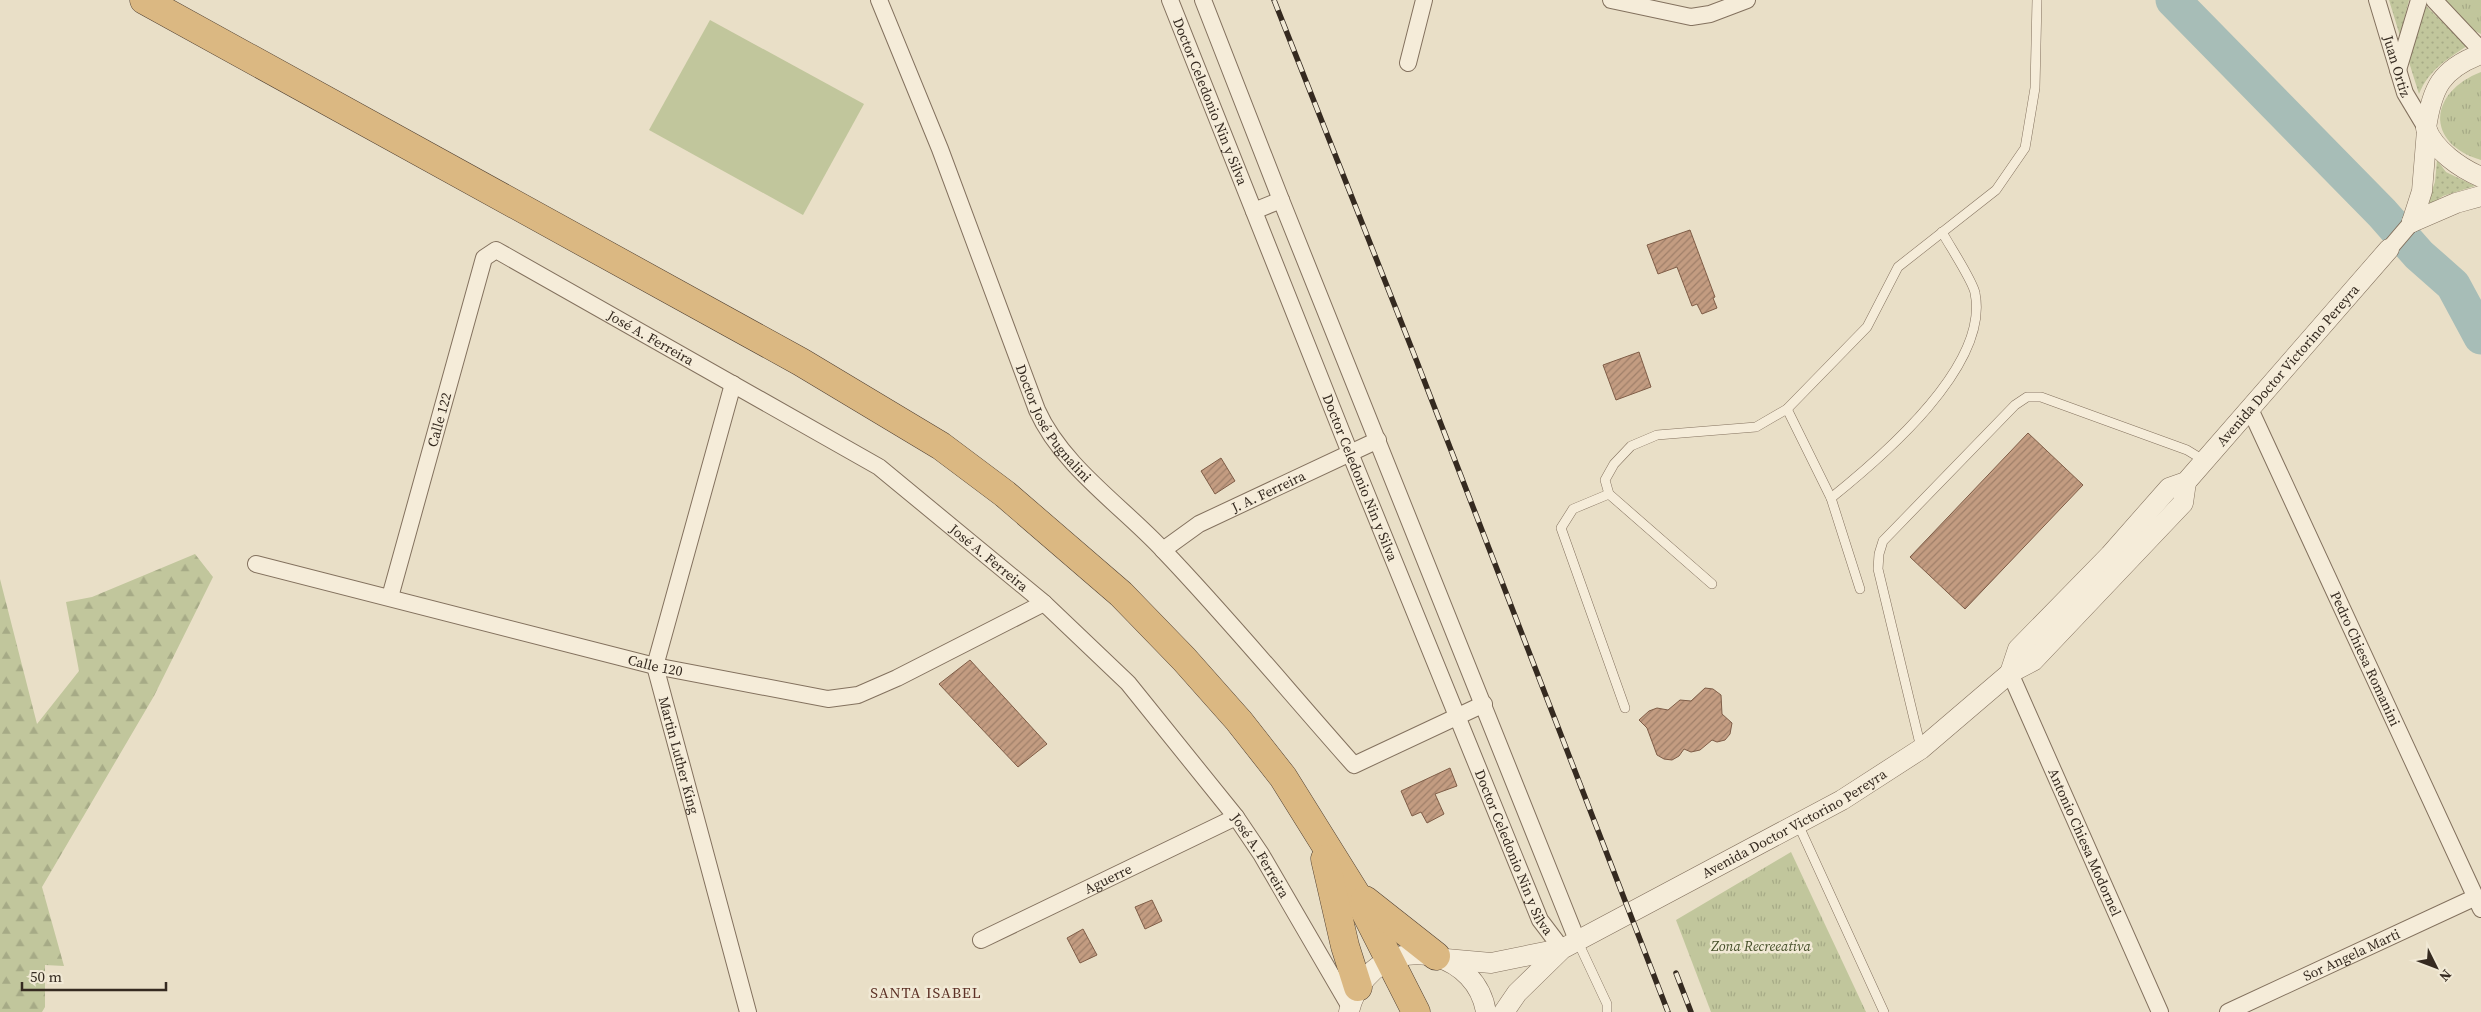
<svg xmlns="http://www.w3.org/2000/svg" width="2481" height="1012" font-family="'Source Serif 4',serif">
  <style>
    .grass { fill: url(#grass-dots) }
    .forest { fill: url(#forest-firs) }
    .park { fill: url(#park-tufts) }
    .garden { fill: #c1c69c }
    .lines { fill: none; stroke-linecap: round; stroke-linejoin: round }
    .river { stroke: #a7bdb7; stroke-width: 35 }
    .building { fill: url(#building-hatch); stroke: #7f5d47 }
    .service-casing { stroke: #83715e; stroke-width: 10 }
    .minor-casing { stroke: #83715e; stroke-width: 18 }
    .tertiary-casing { stroke: #83715e; stroke-width: 21 }
    .trunk-casing { stroke: #514032; stroke-width: 29 }
    .service { stroke: #f5ecd9; stroke-width: 9 }
    .minor { stroke: #f5ecd9; stroke-width: 16 }
    .tertiary { stroke: #f5ecd9; stroke-width: 20 }
    .trunk { stroke: #dbb882; stroke-width: 28 }
    .rail-casing { stroke: #352a20; stroke-width: 5.5 }
    .rail { stroke: #f1e9d5; stroke-width: 4; stroke-dasharray: 11; stroke-linecap: butt }
    .labels { text-anchor: middle; stroke-width: 5; stroke-linejoin: round; paint-order: stroke }
    .street-label { font-size: 14px; fill: #352a20; stroke: #f1e9d5 }
    .park-label { font-size: 14px; font-style: italic; fill: #454f29; stroke: #f1e9d5 }
    .neighbourhood-label { font-size: 15px; letter-spacing: 1px; fill: #5c3025; stroke: #f1e9d5 }
  </style>
  <defs>
    <pattern id="grass-dots" width="8" height="8" patternUnits="userSpaceOnUse" patternTransform="scale(1.25)"><rect width="8" height="8" fill="#c1c69c"/><path d="M2 2h.1M6 6h.1" fill="none" stroke="#a6aa86" stroke-width="1.8" stroke-linecap="round"/></pattern>
    <pattern id="forest-firs" width="22" height="20" patternUnits="userSpaceOnUse" patternTransform="scale(1.25)"><rect width="22" height="20" fill="#c1c69c"/><path d="M5 1l3.5 6h-7zM16 11l3.5 6h-7z" fill="#a6aa86"/></pattern>
    <pattern id="park-tufts" width="24" height="20" patternUnits="userSpaceOnUse" patternTransform="scale(1.25)"><rect width="24" height="20" fill="#c1c69c"/><path d="M3 7l-1-3M5 7V3M7 7l1-3M15 17l-1-3M17 17v-4M19 17l1-3" fill="none" stroke="#a6aa86"/></pattern>
    <pattern id="building-hatch" width="6" height="6" patternUnits="userSpaceOnUse" patternTransform="scale(1.25)"><rect width="6" height="6" fill="#c39c81"/><path d="M-1 1l2-2M0 6l6-6M5 7l2-2" fill="none" stroke="#9f7f69"/></pattern>
  </defs>
  <rect width="100%" height="100%" fill="#e9dfc7"/>
  <g class="grass">
    <polygon points="2389,0 2409,0 2400,36"/>
    <path d="M 2423,3 L 2467,46 C 2446,60 2429,70 2419,94 L 2408,59 Z"/>
    <polygon points="2437,160 2446,172 2475,186 2443,196 2425,208 2435,182"/>
  </g>
  <polygon class="forest" points="195,554 213,577 154,696 42,887 64,966 45,965 45,1007 42,1012 0,1012 0,579 37,724 79,671 66,602 92,597"/>
  <g class="park">
    <polygon points="2440,0 2481,0 2481,34 2473,30"/>
    <path d="M 2481,72 L 2481,160 C 2424,143 2429,92 2481,72 Z"/>
    <polygon points="1791,852 1866,1012 1711,1012 1676,920"/>
  </g>
  <polygon class="garden" points="710,20 864,104 803,215 649,130"/>
  <g class="lines">
    <polyline class="river" points="2173,0 2382,213 2419,255 2453,285 2481,337"/>
  </g>
  <g class="building">
    <polygon points="1690,230 1715,297 1713,298 1717,308 1702,314 1697,304 1692,306 1677,267 1658,274 1647,245"/>
    <polygon points="1639,352 1651,387 1616,400 1603,365"/>
    <polygon points="2028,433 2083,485 1965,609 1910,557"/>
    <polygon points="1221,458 1235,481 1215,494 1201,471"/>
    <polygon points="970,660 1047,744 1018,767 939,684"/>
    <polygon points="1705,688 1713,689 1721,695 1722,714 1732,723 1730,734 1725,740 1717,742 1712,740 1700,750 1691,752 1684,749 1679,756 1672,760 1664,759 1657,755 1647,728 1639,720 1649,711 1657,708 1668,710 1680,700 1691,701"/>
    <polygon points="1450,768 1457,786 1435,794 1444,814 1427,823 1421,812 1412,816 1401,791"/>
    <polygon points="1152,900 1162,921 1145,929 1135,907"/>
    <polygon points="1083,929 1097,955 1080,963 1067,938"/>
  </g>
  <g class="lines">
    <g class="service-casing">
      <g id="service">
        <polyline points="1787,409 1831,498 1860,589"/>
        <polyline points="1609,494 1573,509 1561,528 1625,708"/>
        <path d="M 1831,498 C 1882,457 1990,366 1975,293 C 1973,281 1949,245 1942,232"/>
        <polyline points="1712,584 1609,494 1605,480 1614,464 1631,446 1657,435 1756,427 1787,409 1867,327 1898,267 1996,190 2025,148 2035,88 2037,0"/>
        <polyline points="1921,748 1878,569 1879,554 1883,541 2015,405 2027,397 2041,397 2187,450 2205,461"/>
        <polyline points="1798,824 1884,1012"/>
        <polyline points="1577,940 1607,1004 1607,1012"/>
      </g>
    </g>
    <g class="minor-casing">
      <g id="minor">
        <path id="s1" d="M 879,0 L 940,149 L 1037,410 C 1062,466 1122,506 1163,550 C 1229,619 1290,693 1354,765 L 1484,704"/>
        <path id="s2" d="M 1170,0 L 1350,453 L 1540,920 L 1562,949"/>
        <polyline points="1203,0 1281,200 1577,940"/>
        <polyline points="1611,0 1691,17 1710,14 1747,0"/>
        <path id="s3" d="M 2377,0 L 2405,93 L 2426,128"/>
        <polyline points="2434,0 2481,50"/>
        <polyline points="1408,63 1424,0"/>
        <polyline points="2398,70 2419,0"/>
        <polyline points="1254,211 1281,200"/>
        <polyline points="2389,249 2412,222"/>
        <path id="s4" d="M 733,384 L 655,666 L 748,1012"/>
        <path id="s5" d="M 2250,409 L 2481,909"/>
        <path id="s6" d="M 1163,550 L 1199,524 L 1378,440"/>
        <path id="s7" d="M 256,564 L 655,666 L 828,699 L 858,695 L 897,678 L 1044,603"/>
        <path id="s8" d="M 390,597 L 484,258 L 496,250 L 879,467 L 1044,603 L 1128,683 L 1236,817 L 1261,854 L 1350,1007"/>
        <path id="s9" d="M 2010,673 L 2160,1012"/>
        <path id="s10" d="M 981,940 L 1236,817"/>
        <path id="s11" d="M 2228,1012 L 2476,897"/>
      </g>
    </g>
    <g class="tertiary-casing">
      <g id="tertiary">
        <path d="M 2481,54 C 2441,69 2432,88 2426,128 C 2434,150 2460,168 2481,177"/>
        <polyline points="2412,222 2422,191 2427,130"/>
        <polyline points="2412,222 2456,203 2481,196"/>
        <path id="s12" d="M 2010,673 L 2018,649 L 2110,555 L 2169,488 L 2186,482 L 2389,249"/>
        <polyline points="1446,959 1491,963 1560,949"/>
        <path d="M 1349,1012 C 1351,1000 1358,988 1366,978 C 1403,934 1477,955 1486,1012"/>
        <path id="s13" d="M 1504,1012 L 1517,993 L 1562,949 L 1842,800 L 1921,749 L 2010,673 L 2033,661 L 2183,503 L 2186,482"/>
      </g>
    </g>
    <g class="trunk-casing">
      <g id="trunk">
        <polyline points="144,0 801,362 941,446 1005,494 1121,594 1184,659 1239,721 1283,777 1356,894 1416,1012"/>
        <polyline points="1325,859 1345,946 1358,987"/>
        <polyline points="1365,900 1436,956"/>
      </g>
    </g>
    <use href="#service" class="service"/>
    <use href="#minor" class="minor"/>
    <use href="#tertiary" class="tertiary"/>
    <use href="#trunk" class="trunk"/>
    <g class="rail-casing">
      <g id="rail">
        <polyline points="1274,0 1417,362 1668,1012"/>
        <polyline points="1676,973 1691,1012"/>
      </g>
    </g>
    <use href="#rail" class="rail"/>
  </g>
  <g class="labels">
    <g class="street-label">
      <text dy="5" stroke="none"><textPath href="#s3" startOffset="69">Juan Ortiz</textPath></text>
      <text dy="5" stroke="none"><textPath href="#s2" startOffset="109">Doctor Celedonio Nin y Silva</textPath></text>
      <text dy="5" stroke="none"><textPath href="#s8" startOffset="544">José A. Ferreira</textPath></text>
      <text dy="5" stroke="none"><textPath href="#s12" startOffset="419">Avenida Doctor Victorino Pereyra</textPath></text>
      <text dy="5" stroke="none"><textPath href="#s8" startOffset="184">Calle 122</textPath></text>
      <text dy="5" stroke="none"><textPath href="#s1" startOffset="459">Doctor José Pugnalini</textPath></text>
      <text dy="5" stroke="none"><textPath href="#s2" startOffset="514">Doctor Celedonio Nin y Silva</textPath></text>
      <text dy="5" stroke="none"><textPath href="#s6" startOffset="121">J. A. Ferreira</textPath></text>
      <text dy="5" stroke="none"><textPath href="#s8" startOffset="949">José A. Ferreira</textPath></text>
      <text dy="5" stroke="none"><textPath href="#s5" startOffset="275">Pedro Chiesa Romanini</textPath></text>
      <text dy="5" stroke="none"><textPath href="#s7" startOffset="412">Calle 120</textPath></text>
      <text dy="5" stroke="none"><textPath href="#s4" startOffset="385">Martin Luther King</textPath></text>
      <text dy="5" stroke="none"><textPath href="#s13" startOffset="350">Avenida Doctor Victorino Pereyra</textPath></text>
      <text dy="5" stroke="none"><textPath href="#s9" startOffset="185">Antonio Chiesa Modornel</textPath></text>
      <text dy="5" stroke="none"><textPath href="#s2" startOffset="919">Doctor Celedonio Nin y Silva</textPath></text>
      <text dy="5" stroke="none"><textPath href="#s8" startOffset="1354">José A. Ferreira</textPath></text>
      <text dy="5" stroke="none"><textPath href="#s10" startOffset="141">Aguerre</textPath></text>
      <text dy="5" stroke="none"><textPath href="#s11" startOffset="136">Sor Angela Marti</textPath></text>
    </g>
    <g class="park-label">
      <text x="1761" y="951">Zona Recreeativa</text>
    </g>
    <g class="neighbourhood-label">
      <text x="926" y="998">SANTA ISABEL</text>
    </g>
  </g>
  <g transform="translate(2436 967) rotate(132)" stroke="#f1e9d5" stroke-width="4" paint-order="stroke">
  <path d="M0-4L9 19L0 12L-9 19Z" fill="#352a20"/>
  <text y="-8" font-size="14" font-weight="bold" text-anchor="middle" fill="#352a20">N</text>
  </g>
  <path d="M22 982v8h144v-8" fill="none" stroke="#352a20" stroke-width="2.5"/>
  <text x="30" y="982" font-size="15" fill="#352a20" stroke="#f1e9d5" stroke-width="4" paint-order="stroke">50 m</text>
</svg>
